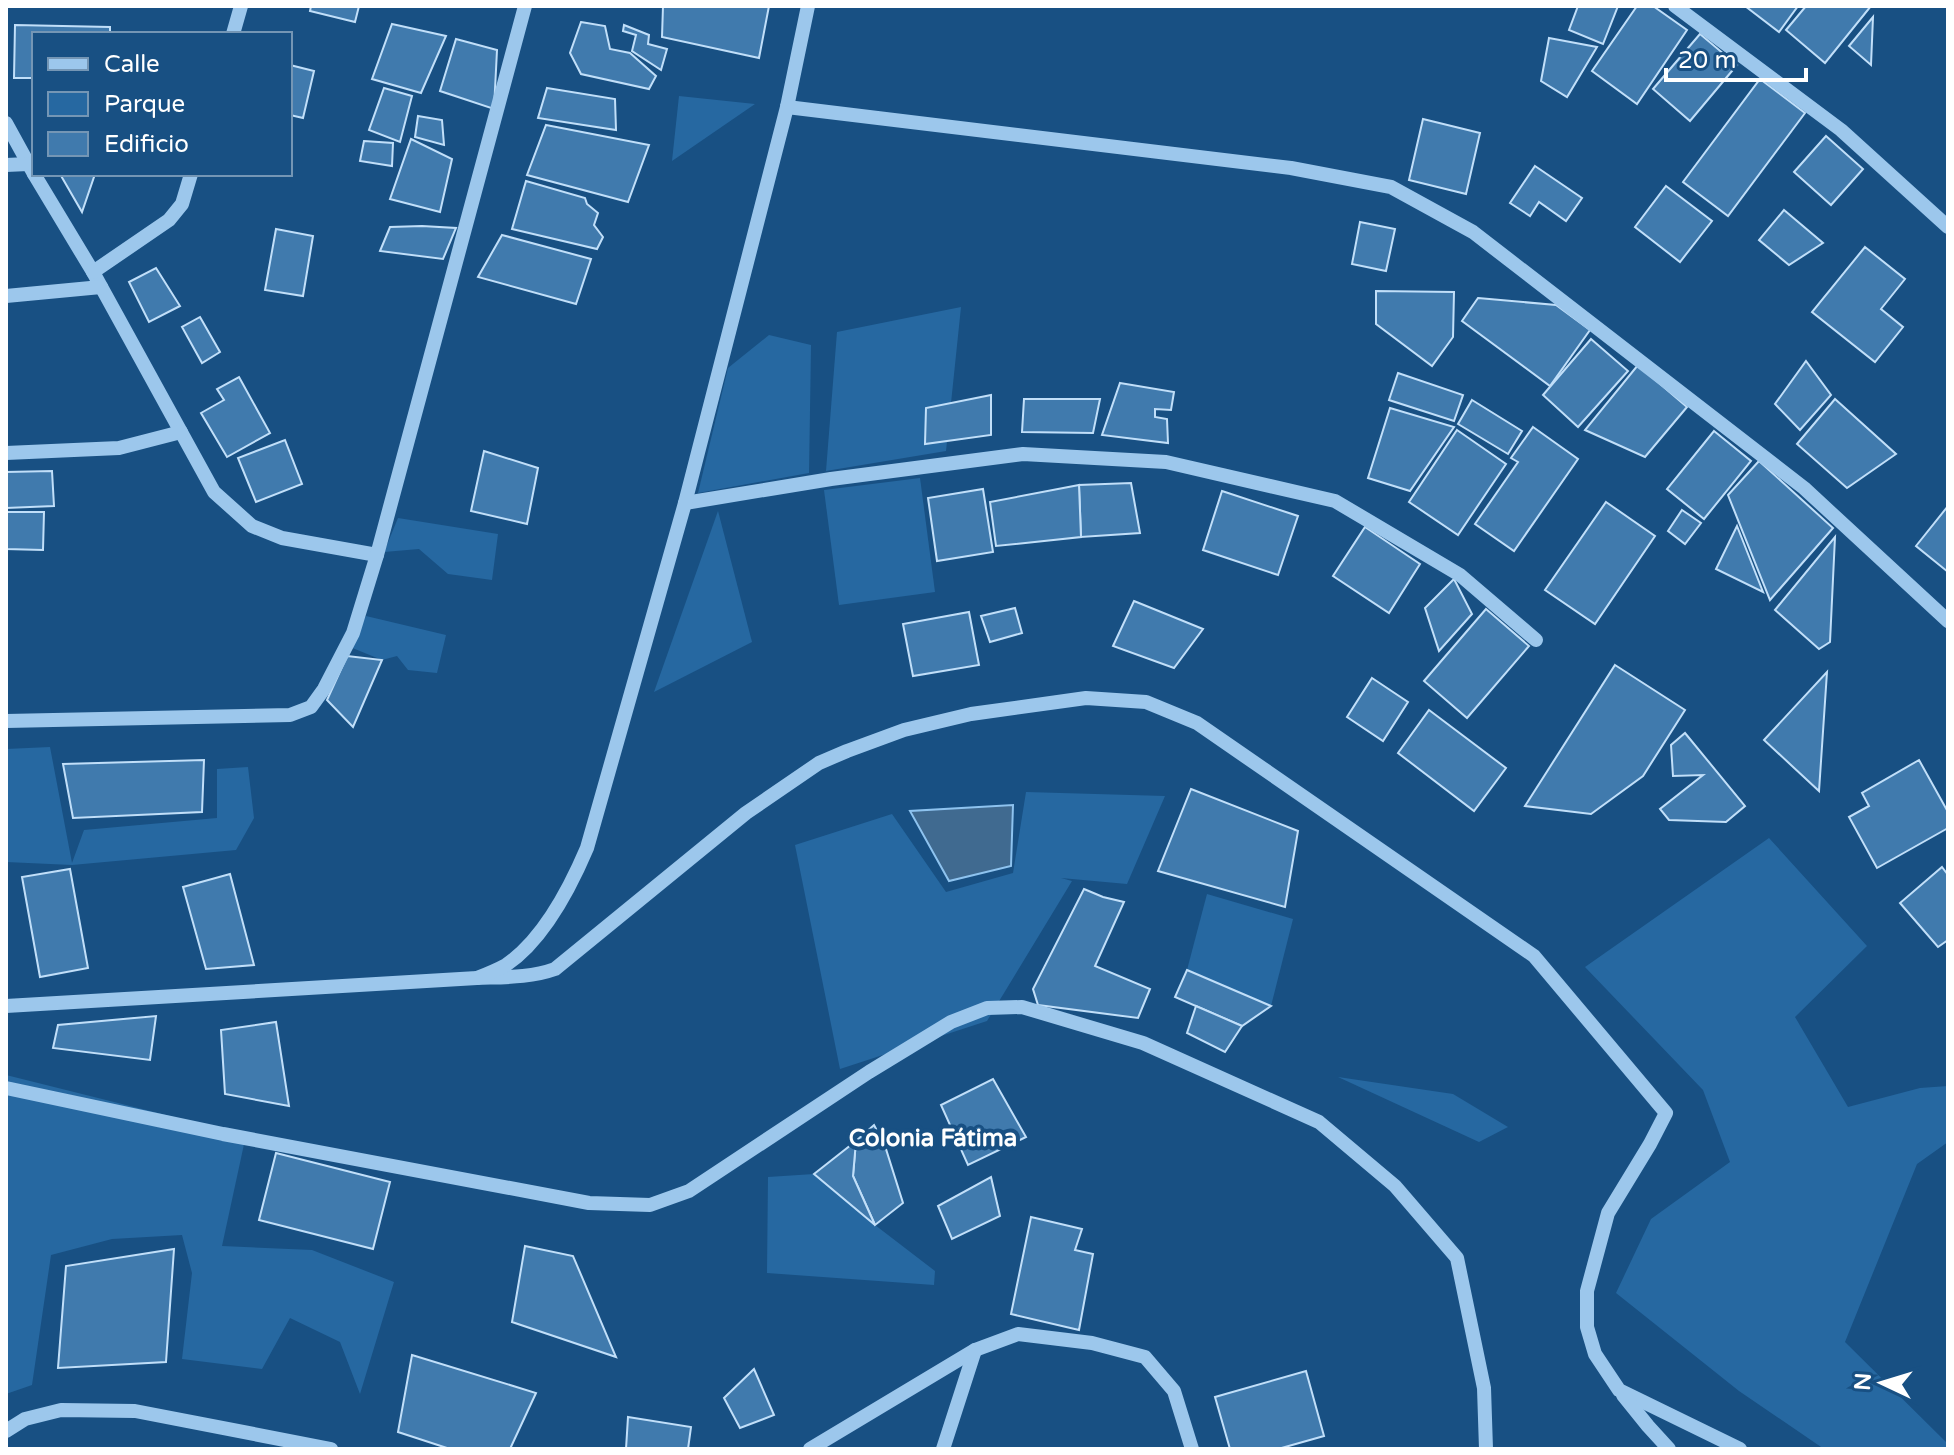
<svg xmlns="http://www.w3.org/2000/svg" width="1954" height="1455" font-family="'Varela Round',sans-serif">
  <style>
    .green { fill: #2668a1 }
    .water { fill: #406a90; stroke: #8ec3ef; stroke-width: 2 }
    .building { fill: #407aad; stroke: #c1dff9; stroke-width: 2 }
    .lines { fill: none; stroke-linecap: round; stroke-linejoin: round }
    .minor { stroke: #9cc7ec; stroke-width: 14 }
    .labels { text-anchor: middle; stroke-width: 8; stroke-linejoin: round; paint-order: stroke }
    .neighbourhood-label { font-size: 24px; font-weight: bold; fill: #fff; stroke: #185083 }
  </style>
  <rect width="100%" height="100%" fill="#185083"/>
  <g class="green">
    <polygon points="679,96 755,104 672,161"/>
    <polygon points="961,307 946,451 826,471 837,332"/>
    <polygon points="769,335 811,345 809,473 698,493 728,368"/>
    <polygon points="920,478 935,592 839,605 824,490"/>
    <polygon points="718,511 752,642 654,692"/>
    <polygon points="398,518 498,534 492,580 448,574 419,549 384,552"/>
    <polygon points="366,616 446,635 437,673 408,670 397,656 382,660 350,647"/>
    <polygon points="50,747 72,863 84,830 217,818 217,769 248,767 254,818 236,850 72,865 6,862 6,749"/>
    <polygon points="1026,792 1165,796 1127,884 1061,878 1072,881 987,1021 840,1069 795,845 892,814 946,892 1013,873"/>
    <polygon points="1769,838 1867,946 1795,1017 1848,1107 1920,1088 1948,1086 1948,1142 1917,1164 1845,1342 1948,1444 1948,1449 1824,1449 1739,1391 1616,1293 1651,1219 1730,1162 1703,1090 1585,967"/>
    <polygon points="1207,894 1293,919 1271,1006 1187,970"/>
    <polygon points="6,1075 246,1135 222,1246 312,1250 394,1282 360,1394 340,1342 290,1318 262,1369 182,1359 192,1273 182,1235 112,1239 51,1255 32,1385 6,1394"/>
    <polygon points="1338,1077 1453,1094 1508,1127 1479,1142"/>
    <polygon points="814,1174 875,1225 935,1271 934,1285 767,1273 768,1177"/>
  </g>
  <polygon class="water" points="1013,805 1011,866 949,881 910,811"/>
  <g class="building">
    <polygon points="311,6 359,6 355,22 310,11"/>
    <polygon points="663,6 769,6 759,58 662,37"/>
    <polygon points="1578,6 1618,6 1603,44 1569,30"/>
    <polygon points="1637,6 1653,6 1687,30 1637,104 1592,71"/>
    <polygon points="1745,6 1798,6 1779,32"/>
    <polygon points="1806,6 1871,6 1825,63 1786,30"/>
    <polygon points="1873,17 1871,65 1849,46"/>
    <polygon points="581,22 605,26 610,49 630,53 656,76 649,89 581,74 570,53"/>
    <polygon points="392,24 446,36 421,93 372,79"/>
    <polygon points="15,25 110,27 110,34 34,34 34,78 14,78"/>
    <polygon points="624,25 649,35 648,44 667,49 661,70 632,51 636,35 623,31"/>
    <polygon points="1700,34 1737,65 1690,121 1653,89"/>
    <polygon points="1549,38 1597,47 1567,97 1541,81"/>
    <polygon points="456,39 497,50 494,109 440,91"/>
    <polygon points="290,65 314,71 303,118 290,115"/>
    <polygon points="1760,79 1805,113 1728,216 1683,182"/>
    <polygon points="384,88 412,96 400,142 369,130"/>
    <polygon points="547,88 615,99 616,130 538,118"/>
    <polygon points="418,116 442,120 444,145 415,137"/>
    <polygon points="1423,119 1480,133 1466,194 1409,180"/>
    <polygon points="546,125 649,145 628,202 527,175"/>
    <polygon points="1826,136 1863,169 1831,205 1794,172"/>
    <polygon points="411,139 452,159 440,212 390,199"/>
    <polygon points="364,141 393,143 392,166 360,161"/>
    <polygon points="1535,166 1582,198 1566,221 1539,202 1530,216 1510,203"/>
    <polygon points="60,174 95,174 82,212"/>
    <polygon points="526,181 585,198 587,204 598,213 594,225 603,237 597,249 512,229"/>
    <polygon points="1666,186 1712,221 1680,262 1635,227"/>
    <polygon points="1784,210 1823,243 1789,265 1759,240"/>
    <polygon points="1360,222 1395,229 1386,271 1352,264"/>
    <polygon points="422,226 456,228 443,259 380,251 390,227"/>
    <polygon points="276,229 313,236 303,296 265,290"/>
    <polygon points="502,235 591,259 576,304 478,277"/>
    <polygon points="1865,247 1905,279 1881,309 1903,327 1875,362 1812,312"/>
    <polygon points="156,268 180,306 149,322 129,282"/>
    <polygon points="1376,291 1454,292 1453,337 1432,366 1376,324"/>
    <polygon points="1478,298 1556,305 1590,330 1550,386 1462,321"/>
    <polygon points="200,317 220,352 202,363 182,327"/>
    <polygon points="1591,339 1628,371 1578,427 1543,395"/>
    <polygon points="1806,361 1831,395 1800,430 1775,404"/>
    <polygon points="1638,365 1687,407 1645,457 1585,430"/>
    <polygon points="1398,373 1463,395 1454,421 1389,400"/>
    <polygon points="239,377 270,433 227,457 201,413 224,400 217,389"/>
    <polygon points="1120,383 1174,392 1171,410 1155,409 1155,417 1167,419 1168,443 1102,435"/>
    <polygon points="991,395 991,435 925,444 926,408"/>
    <polygon points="1024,399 1100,399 1093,433 1022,432"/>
    <polygon points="1835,399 1896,454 1847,488 1797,444"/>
    <polygon points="1472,400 1522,431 1508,454 1458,424"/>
    <polygon points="1390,408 1454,427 1410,491 1368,478"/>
    <polygon points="1533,427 1578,459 1514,551 1475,524 1518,462 1511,458"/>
    <polygon points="1457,430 1506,464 1458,535 1409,502"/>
    <polygon points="1714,431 1751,461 1704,519 1667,489"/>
    <polygon points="285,440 302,484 256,502 238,458"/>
    <polygon points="484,451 538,468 527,524 471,511"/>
    <polygon points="1759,461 1833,528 1770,600 1728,495"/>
    <polygon points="52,471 54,506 6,508 6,472"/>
    <polygon points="1131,483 1140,533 1081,537 1079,485"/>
    <polygon points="1079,485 1081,537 996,546 990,502"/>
    <polygon points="983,489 993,552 937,561 928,498"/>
    <polygon points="1222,491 1298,516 1278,575 1203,550"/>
    <polygon points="1606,502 1655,536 1595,624 1545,590"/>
    <polygon points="1948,506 1948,572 1916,546"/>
    <polygon points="1682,510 1701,523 1685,544 1668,531"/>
    <polygon points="6,512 44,512 43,550 6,549"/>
    <polygon points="1737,526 1763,592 1716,569"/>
    <polygon points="1365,527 1420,564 1389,613 1333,576"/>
    <polygon points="1835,537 1830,642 1819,649 1775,610"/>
    <polygon points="1454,579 1472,614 1439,651 1425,608"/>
    <polygon points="1134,601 1203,629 1174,668 1113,646"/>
    <polygon points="1015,608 1022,633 990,642 981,616"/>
    <polygon points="1486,609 1529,646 1467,718 1424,681"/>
    <polygon points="969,612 979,665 913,676 903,624"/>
    <polygon points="347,656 382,660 353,727 327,700"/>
    <polygon points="1615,665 1685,710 1643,776 1591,814 1525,806"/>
    <polygon points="1827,672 1819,791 1764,740"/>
    <polygon points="1372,678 1408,702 1383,741 1347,717"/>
    <polygon points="1429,710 1506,768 1474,811 1398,753"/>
    <polygon points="1685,733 1745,806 1726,822 1669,820 1660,809 1703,775 1673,776 1671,745"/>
    <polygon points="204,760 202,812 73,818 63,764"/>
    <polygon points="1919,760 1948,812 1948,828 1877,868 1849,817 1869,806 1862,793"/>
    <polygon points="1191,789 1298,831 1285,907 1158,871"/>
    <polygon points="1942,867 1948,875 1948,940 1938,947 1900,903"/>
    <polygon points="70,869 88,968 40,977 22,877"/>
    <polygon points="230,874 254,965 206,969 183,887"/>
    <polygon points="1084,889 1103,897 1124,902 1095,966 1150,989 1138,1018 1038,1005 1033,989"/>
    <polygon points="1187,970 1271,1006 1242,1026 1175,997"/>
    <polygon points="1196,1006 1242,1026 1225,1052 1187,1033"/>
    <polygon points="156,1016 150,1060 53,1048 58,1025"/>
    <polygon points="276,1022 289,1106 225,1094 221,1030"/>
    <polygon points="993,1079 1026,1137 968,1165 941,1105"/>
    <polygon points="874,1125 885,1146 903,1203 875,1225 853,1176 856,1141"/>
    <polygon points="856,1141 853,1176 875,1225 814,1174"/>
    <polygon points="276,1153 390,1182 373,1249 259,1220"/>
    <polygon points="991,1177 1000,1216 952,1239 938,1206"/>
    <polygon points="1031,1217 1082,1229 1075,1250 1093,1254 1079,1330 1011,1314"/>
    <polygon points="525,1246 573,1256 616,1357 512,1322"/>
    <polygon points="174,1249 166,1362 58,1368 66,1266"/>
    <polygon points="412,1355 536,1393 510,1449 450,1449 398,1432"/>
    <polygon points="754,1369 774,1415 740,1428 724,1398"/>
    <polygon points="1306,1371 1324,1436 1278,1449 1230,1449 1215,1397"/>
    <polygon points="628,1417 691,1427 688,1449 626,1449"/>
  </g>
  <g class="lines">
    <g class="minor">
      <polyline points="1675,6 1841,130 1948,227"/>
      <polyline points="233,34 241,6"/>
      <polyline points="787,107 1291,168 1391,187 1473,232 1804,488 1948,621"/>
      <polyline points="6,123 34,174"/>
      <polyline points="6,165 28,164"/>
      <polyline points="34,174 93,272 214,492 252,526 282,538 377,555"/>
      <polyline points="93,272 169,220 182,204 191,174"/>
      <polyline points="6,296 101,287"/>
      <polyline points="6,453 119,448 181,432"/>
      <polyline points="685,503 831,479 1023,454 1166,462 1335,501 1460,575 1536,640"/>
      <polyline points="6,721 290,715 311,707 324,689 353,633 377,555 525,6"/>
      <path d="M 477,978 C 503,977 530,978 555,969 L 746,813 L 819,763 L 847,751 L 904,730 L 971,714 L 1086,698 L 1146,702 L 1197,723 L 1534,956 L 1666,1113 L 1650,1144 L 1608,1213 L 1587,1291 L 1587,1327 L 1595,1354 L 1619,1390 L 1740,1449"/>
      <path d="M 6,1006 L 477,978 C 487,974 497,970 506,965 C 543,940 570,888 587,848 L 685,503 L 787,107 L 808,6"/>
      <polyline points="6,1088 223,1134 589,1203 650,1205 689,1191 869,1072 951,1022 987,1008 1022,1007 1143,1043 1319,1122 1395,1186 1457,1258 1484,1388 1486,1449"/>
      <polyline points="1623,1395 1648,1426 1669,1449"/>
      <polyline points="6,1431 25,1419 61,1410 135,1411 331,1449"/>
      <polyline points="810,1449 975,1350 1018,1334 1092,1343 1145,1357 1174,1391 1192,1449"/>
      <polyline points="943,1449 975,1350"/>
    </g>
  </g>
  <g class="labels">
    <g class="neighbourhood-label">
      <text x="933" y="1146">Colonia Fátima</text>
    </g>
  </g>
  <rect width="1954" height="1455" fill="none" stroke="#ffffff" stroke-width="16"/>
  <rect x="32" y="32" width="260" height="144" fill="#185083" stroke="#7496b5" stroke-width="2"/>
  <rect x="48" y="58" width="40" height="12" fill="#9cc7ec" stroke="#7496b5" stroke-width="2"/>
  <text x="104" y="72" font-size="24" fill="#ffffff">Calle</text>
  <rect x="48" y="92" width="40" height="24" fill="#2668a1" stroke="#7496b5" stroke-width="2"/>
  <text x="104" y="112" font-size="24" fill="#ffffff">Parque</text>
  <rect x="48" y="132" width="40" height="24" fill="#407aad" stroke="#7496b5" stroke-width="2"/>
  <text x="104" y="152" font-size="24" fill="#ffffff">Edificio</text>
  <g transform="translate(1882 1383) rotate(274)" stroke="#185083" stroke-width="6" paint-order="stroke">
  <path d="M0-6L14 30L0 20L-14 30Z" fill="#ffffff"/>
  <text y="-12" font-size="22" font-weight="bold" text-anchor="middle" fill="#ffffff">N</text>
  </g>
  <path d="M1666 68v12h140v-12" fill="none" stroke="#ffffff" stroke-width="4"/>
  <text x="1678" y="68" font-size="24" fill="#ffffff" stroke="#185083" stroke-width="6" paint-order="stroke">20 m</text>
</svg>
